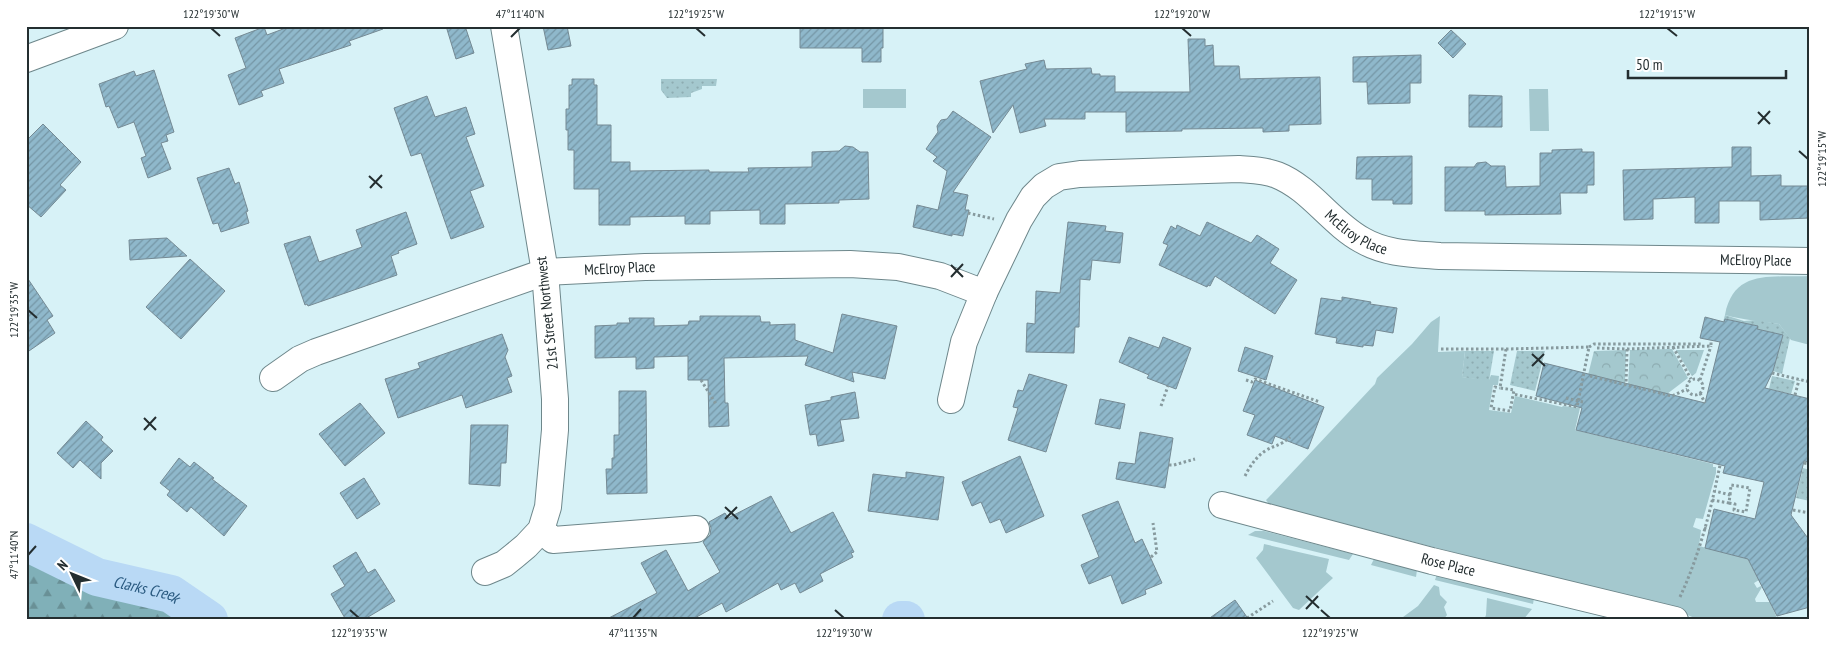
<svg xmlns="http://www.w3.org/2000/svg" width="1836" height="646" font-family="'PT Sans Narrow',sans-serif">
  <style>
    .grass { fill: #a4c8ce }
    .forest { fill: url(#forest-firs) }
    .park { fill: url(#park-crowns) }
    .garden { fill: url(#garden-dots) }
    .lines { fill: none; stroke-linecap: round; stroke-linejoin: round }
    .river { stroke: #b9d9f5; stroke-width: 38 }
    .building { fill: url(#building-hatch); stroke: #758a94 }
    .minor-casing { stroke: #6e878b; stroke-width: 28 }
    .path { stroke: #879a9e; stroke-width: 3; stroke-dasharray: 2.5 2.5; stroke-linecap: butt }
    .minor { stroke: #fff; stroke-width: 26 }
    .ticks { fill: none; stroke: #242e30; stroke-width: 2 }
    .labels { text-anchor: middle; stroke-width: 4; stroke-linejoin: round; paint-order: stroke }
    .street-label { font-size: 15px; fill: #242e30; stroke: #fff }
    .water-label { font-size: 16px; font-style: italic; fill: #2a5a80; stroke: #fff }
    .neatline { fill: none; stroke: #242e30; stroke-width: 2 }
    .ticks-label { font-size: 12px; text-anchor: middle; fill: #242e30 }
  </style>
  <defs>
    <pattern id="forest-firs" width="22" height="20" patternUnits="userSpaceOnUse" patternTransform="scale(1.25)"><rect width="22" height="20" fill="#80b0b8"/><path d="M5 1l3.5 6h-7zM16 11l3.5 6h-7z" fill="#699096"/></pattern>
    <pattern id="park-crowns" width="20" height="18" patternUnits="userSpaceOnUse" patternTransform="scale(1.25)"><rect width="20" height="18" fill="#a4c8ce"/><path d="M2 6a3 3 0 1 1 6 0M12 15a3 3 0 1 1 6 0" fill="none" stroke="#8dacb1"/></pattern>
    <pattern id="garden-dots" width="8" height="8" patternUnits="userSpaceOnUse" patternTransform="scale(1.25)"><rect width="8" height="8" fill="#a4c8ce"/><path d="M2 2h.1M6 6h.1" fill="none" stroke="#8dacb1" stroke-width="1.8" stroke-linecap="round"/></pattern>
    <pattern id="building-hatch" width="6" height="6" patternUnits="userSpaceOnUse" patternTransform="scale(1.25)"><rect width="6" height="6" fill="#8fb8cb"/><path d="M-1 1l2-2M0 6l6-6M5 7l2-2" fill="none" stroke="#7596a5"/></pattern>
  </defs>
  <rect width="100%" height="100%" fill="#d7f2f7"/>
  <g class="grass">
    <rect x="863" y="89" width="43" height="19"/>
    <polygon points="1529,89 1548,89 1549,131 1530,131"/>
    <path d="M 1810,276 L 1810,345 L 1791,340 L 1779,324 C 1760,321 1743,320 1725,315 C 1734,268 1773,278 1810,276 Z"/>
    <polygon points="1440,316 1438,352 1465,351 1462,377 1489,380 1491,375 1499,376 1498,385 1493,385 1489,410 1511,413 1515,396 1562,407 1563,406 1580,408 1575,430 1713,464 1713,467 1716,467 1716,473 1703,519 1696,518 1693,527 1701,530 1699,546 1748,559 1759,580 1754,583 1757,588 1761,586 1762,587 1755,599 1756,602 1770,602 1777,618 1798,620 1699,620 1681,612 1269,504 1266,500 1269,497 1375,384 1377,378 1412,344 1431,322"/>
    <polygon points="1255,531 1264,531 1353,554 1349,560 1248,535"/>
    <polygon points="1264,544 1329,559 1326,572 1333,578 1299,610 1293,608 1256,558 1263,550"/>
    <polygon points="1374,559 1417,570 1416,577 1371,565"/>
    <polygon points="1437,574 1534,598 1533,604 1435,580"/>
    <polygon points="1434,585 1439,587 1440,595 1447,602 1444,607 1447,615 1443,620 1399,620 1418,606"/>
    <polygon points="1487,598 1532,609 1523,620 1484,620 1486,615"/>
  </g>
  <polygon class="forest" points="26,554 42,560 90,585 157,604 188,620 31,620 26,617"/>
  <g class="park">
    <polygon points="1672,349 1688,378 1667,394 1628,385 1630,350"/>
    <polygon points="1626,350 1625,384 1588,375 1594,351"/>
    <polygon points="1676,350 1704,350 1696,373 1692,376 1690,373"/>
  </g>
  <g class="garden">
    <polygon points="661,79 717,79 716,86 702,86 702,89 691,93 691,97 667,98 661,90"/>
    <polygon points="1725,315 1744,321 1756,320 1779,324 1790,338 1782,374 1773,371 1782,335 1757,329 1757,326 1726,319 1723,322"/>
    <polygon points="1465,351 1494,351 1489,381 1462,377"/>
    <polygon points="1517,351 1545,351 1535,391 1510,385"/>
    <polygon points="1772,376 1795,381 1791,394 1769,389"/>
    <polygon points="1803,468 1810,470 1810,501 1796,498"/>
  </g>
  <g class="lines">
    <g class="river">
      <path id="s1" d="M 26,542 L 97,577 L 171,594 L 209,620"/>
      <polyline points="901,620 906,620"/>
    </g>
  </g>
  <g class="building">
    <polygon points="291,26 382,26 383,29 349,41 351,45 279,69 284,83 261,91 263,96 239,105 228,75 246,68 235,38 264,27 267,35"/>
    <polygon points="446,26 465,26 474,53 456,59"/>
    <polygon points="543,26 567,26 571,46 548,50"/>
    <polygon points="800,26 883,26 883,48 881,48 881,62 862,62 862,48 800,48"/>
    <polygon points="1451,30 1466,44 1453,58 1438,43"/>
    <polygon points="1188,39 1205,39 1205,46 1213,45 1214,66 1239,66 1240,79 1320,77 1321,124 1289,125 1289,131 1263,132 1263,128 1182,129 1182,131 1126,132 1126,112 1085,112 1085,119 1044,119 1046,126 1020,133 1013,105 993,133 980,81 1027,69 1025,64 1044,60 1046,69 1091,68 1092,74 1100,74 1100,76 1115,76 1115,92 1190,92"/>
    <polygon points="1421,55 1421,83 1410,83 1410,103 1368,104 1367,82 1353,82 1353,57"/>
    <polygon points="154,70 174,132 166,135 168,141 161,143 171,169 148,178 141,158 146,156 134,122 118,128 109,106 106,107 99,84 134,71 136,76"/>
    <polygon points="572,79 594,79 594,85 597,85 597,125 611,125 611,162 630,162 630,171 709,170 709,172 749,172 748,168 812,167 812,152 839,151 845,146 853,147 860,152 868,152 869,199 839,200 839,203 785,204 785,224 760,224 760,210 710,211 710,224 685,224 685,216 630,217 630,225 599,225 599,189 574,189 574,150 568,150 568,130 566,130 566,109 569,109 569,85 572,85"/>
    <polygon points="1469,95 1502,96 1502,127 1469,127"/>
    <polygon points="427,96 435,117 466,107 475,134 466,137 484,186 470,191 484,227 451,239 421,153 411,156 394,108"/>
    <polygon points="953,111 991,137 953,192 968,195 965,210 969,210 963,236 952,234 952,236 913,227 917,205 938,210 947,171 933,161 937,157 926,149 938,132 937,126 941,120 947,119"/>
    <polygon points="43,124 81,162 60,185 66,190 41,217 26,204 26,141"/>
    <polygon points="1732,147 1751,147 1751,176 1781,175 1781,186 1810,186 1810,218 1760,220 1760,201 1719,201 1719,223 1695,223 1695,197 1653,199 1653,219 1624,220 1623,170 1732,167"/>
    <polygon points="1582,149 1582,152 1594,152 1594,185 1587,185 1587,193 1560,193 1561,214 1485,215 1485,211 1445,211 1445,167 1474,167 1477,163 1486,162 1491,166 1505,166 1506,187 1540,186 1540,153 1552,153 1552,150"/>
    <polygon points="1412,156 1412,204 1393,204 1393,200 1372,200 1372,179 1356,179 1357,157"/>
    <polygon points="229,168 235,184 239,182 248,211 246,212 249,223 221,232 218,223 213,224 197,178"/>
    <polygon points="406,212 417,244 398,251 399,253 391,256 397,275 308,306 307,304 305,305 284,244 310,236 319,262 362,247 356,230"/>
    <polygon points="1068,222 1106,226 1105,231 1123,233 1120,263 1092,260 1090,280 1080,279 1079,327 1075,327 1074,353 1026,352 1027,323 1035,324 1036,291 1060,293"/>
    <polygon points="1207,222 1251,243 1257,235 1279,249 1270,263 1297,280 1275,314 1215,276 1210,286 1208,285 1207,287 1159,265 1168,245 1163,243 1171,226 1176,229 1177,225 1200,236"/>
    <polygon points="167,238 187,256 130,260 129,240"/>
    <polygon points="190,259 225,291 181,339 146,307"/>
    <polygon points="26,276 53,316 47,320 55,333 26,353"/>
    <polygon points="1342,297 1371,302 1370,304 1397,308 1393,333 1376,330 1373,346 1363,345 1363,347 1336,343 1337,338 1315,334 1321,298 1342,301"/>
    <polygon points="842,314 897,326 885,379 852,372 854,382 805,365 808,356 724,358 725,403 728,403 729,426 709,427 708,380 688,380 688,356 654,357 654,368 636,369 636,357 595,358 595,326 617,325 617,323 630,323 629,318 654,318 654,326 688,325 689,321 700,321 700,316 760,316 761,322 770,322 770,325 795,324 795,340 833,353"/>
    <polygon points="1705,317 1724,322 1725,319 1758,326 1757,329 1783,335 1773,371 1765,388 1810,399 1810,462 1804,461 1791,515 1810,541 1810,607 1777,616 1748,559 1705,548 1714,509 1755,519 1764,482 1723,473 1725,466 1576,430 1582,408 1536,396 1544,363 1705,403 1720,342 1700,338"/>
    <polygon points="502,334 508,350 505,357 512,376 507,378 512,392 466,408 462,395 398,418 385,379 420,368 418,363"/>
    <polygon points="1129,337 1159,348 1163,337 1191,348 1176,389 1147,378 1149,375 1119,362"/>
    <polygon points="1245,347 1273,356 1266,380 1238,371"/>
    <polygon points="1029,374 1067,385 1046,452 1008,440 1018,408 1013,407 1018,390 1023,391"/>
    <polygon points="1255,380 1324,407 1308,449 1275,436 1272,444 1247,435 1255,415 1243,411"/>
    <polygon points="619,391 646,391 647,493 607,494 606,469 612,469 612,458 614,458 614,435 619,435"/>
    <polygon points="855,392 859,418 840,420 844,441 818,446 816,434 810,435 805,405 831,400 831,397"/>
    <polygon points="1100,399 1125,404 1120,429 1095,424"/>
    <polygon points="360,403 385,433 345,466 319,434"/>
    <polygon points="86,421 103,437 101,440 113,451 101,463 101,479 80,460 73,468 57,453"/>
    <polygon points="471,425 508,425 506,463 501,463 500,486 469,484"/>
    <polygon points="1140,432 1173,438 1165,488 1116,479 1119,462 1135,464"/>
    <polygon points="1020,456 1044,516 1006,533 1000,519 990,523 981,502 972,506 962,482"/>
    <polygon points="179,458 190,467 194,462 214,478 212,479 247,506 224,536 191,507 187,512 167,495 170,491 160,483"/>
    <polygon points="906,472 944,477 938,520 868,511 873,474 906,478"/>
    <polygon points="364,478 380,504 357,519 340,493"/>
    <polygon points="771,496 791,533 833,512 854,552 851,553 853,557 820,574 823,581 800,593 795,583 781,590 778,583 726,612 722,603 691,620 605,620 657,593 641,563 666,550 688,591 720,572 703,542 710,535 711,528 709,522 725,513 728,518"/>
    <polygon points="1118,501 1135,543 1142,539 1162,583 1145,590 1146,594 1122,604 1111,575 1089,584 1081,565 1099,557 1082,515"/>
    <polygon points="356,552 368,573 375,569 395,601 363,620 346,620 331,594 345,586 333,566"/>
    <polygon points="1235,600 1249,620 1207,620"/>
  </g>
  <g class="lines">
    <g class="minor-casing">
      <g id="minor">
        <polyline points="26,59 115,26"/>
        <path id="s2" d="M 273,378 L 300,359 L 316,352 L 545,272 L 645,267 L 850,264 L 898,267 L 940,276 L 984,293"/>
        <path id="s3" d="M 951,400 L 964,342 L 984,293 L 1019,220 L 1033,197 L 1044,186 L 1059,177 L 1080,174 L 1239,169 C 1252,170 1265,170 1277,175 C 1310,188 1331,223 1362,240 C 1386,254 1413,254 1440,256 L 1810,261"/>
        <path id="s4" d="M 1222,505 L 1432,561 L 1675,620"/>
        <polyline points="541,530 553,540 696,529"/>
        <polyline points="485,572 504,564 514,556 526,546 541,530 548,507 555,430 555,399 545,272 504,26"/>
      </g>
    </g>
    <g class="path">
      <polyline points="968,213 994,219"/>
      <polyline points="1589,347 1594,344 1702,344"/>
      <polyline points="1673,347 1691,379"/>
      <polyline points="1597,348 1627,349 1626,384"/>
      <polyline points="1441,349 1506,349 1500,388 1514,390 1510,411 1491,408 1495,387 1500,388"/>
      <polyline points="1506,349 1589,347 1577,407 1513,394"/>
      <polyline points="1627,349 1711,346 1711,341"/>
      <polyline points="1772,373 1810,382"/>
      <polyline points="1590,376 1672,396 1687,389"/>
      <circle cx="1695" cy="387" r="8"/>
      <polyline points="701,380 716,404"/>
      <polyline points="1246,380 1252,382 1255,379 1320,402"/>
      <polyline points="1700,380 1711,346"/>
      <polyline points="1700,393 1705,403"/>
      <polyline points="1795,395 1799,380"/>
      <polyline points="1566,398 1583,402"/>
      <polyline points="1161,406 1168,386"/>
      <polyline points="1804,463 1810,464"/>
      <polyline points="1169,465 1174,465 1195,459"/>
      <path d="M 1245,476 C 1250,466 1256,457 1265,451 C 1274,445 1279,447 1290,437"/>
      <polyline points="1712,500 1729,503 1730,495 1715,491"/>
      <polyline points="1729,503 1735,504 1734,510 1746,512 1750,488 1731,485 1730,495"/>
      <polyline points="1793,510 1810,513"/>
      <polyline points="1704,528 1709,530"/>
      <polyline points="1151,557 1157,552 1153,523"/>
      <path d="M 1680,597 C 1699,556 1711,510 1720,465"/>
      <polyline points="1247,618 1273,601"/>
      <polyline points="1378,618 1380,620"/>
    </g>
    <use href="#minor" class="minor"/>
  </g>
  <path class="ticks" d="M 211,28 L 220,36M 696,28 L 705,36M 1182,28 L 1191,36M 1667,28 L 1677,36M 511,37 L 520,28M 1758,112 L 1770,124M 1758,124 L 1770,111M 1799,151 L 1808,159M 369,176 L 382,188M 370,188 L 382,175M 951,265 L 963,277M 951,277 L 963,264M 28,310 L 37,318M 1532,354 L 1545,366M 1532,366 L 1544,354M 144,418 L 156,430M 144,430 L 156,417M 725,507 L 738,519M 725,519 L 737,507M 28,555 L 36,546M 1306,596 L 1319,608M 1306,609 L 1318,596M 350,610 L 359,618M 835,610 L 844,618M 1321,610 L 1330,618M 633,618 L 641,609"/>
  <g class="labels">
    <g class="street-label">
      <text dy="5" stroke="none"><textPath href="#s3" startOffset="571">McElroy Place</textPath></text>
      <text dy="5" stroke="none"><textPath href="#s3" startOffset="976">McElroy Place</textPath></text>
      <text dy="5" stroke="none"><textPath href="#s2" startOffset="368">McElroy Place</textPath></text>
      <text transform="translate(547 313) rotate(-96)" y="5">21st Street Northwest</text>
      <text dy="5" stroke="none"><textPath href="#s4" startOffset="234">Rose Place</textPath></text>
    </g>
    <g class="water-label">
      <text dy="6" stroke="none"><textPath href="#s1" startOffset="130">Clarks Creek</textPath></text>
    </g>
  </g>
  <rect width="1836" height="646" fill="none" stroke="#ffffff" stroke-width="55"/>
  <g transform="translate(72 574) rotate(313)" stroke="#ffffff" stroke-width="4" paint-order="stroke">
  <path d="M0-4L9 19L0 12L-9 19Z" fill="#242e30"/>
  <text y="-8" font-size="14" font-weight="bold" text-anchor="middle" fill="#242e30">N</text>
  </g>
  <path d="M1628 70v8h158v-8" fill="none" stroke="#242e30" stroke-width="2.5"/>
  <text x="1636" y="70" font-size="15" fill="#242e30" stroke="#ffffff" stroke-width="4" paint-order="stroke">50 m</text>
  <rect x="28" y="28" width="1780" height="590" class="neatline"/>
  <g class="ticks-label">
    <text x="211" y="18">122°19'30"W</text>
    <text x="520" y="18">47°11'40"N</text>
    <text x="696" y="18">122°19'25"W</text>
    <text x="1182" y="18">122°19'20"W</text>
    <text x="1667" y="18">122°19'15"W</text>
    <text transform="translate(1822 159) rotate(-90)" y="4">122°19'15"W</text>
    <text transform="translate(14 310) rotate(-90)" y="4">122°19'35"W</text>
    <text transform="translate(14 555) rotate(-90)" y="4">47°11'40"N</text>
    <text x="359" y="637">122°19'35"W</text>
    <text x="633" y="637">47°11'35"N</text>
    <text x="844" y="637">122°19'30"W</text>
    <text x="1330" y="637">122°19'25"W</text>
  </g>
</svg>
